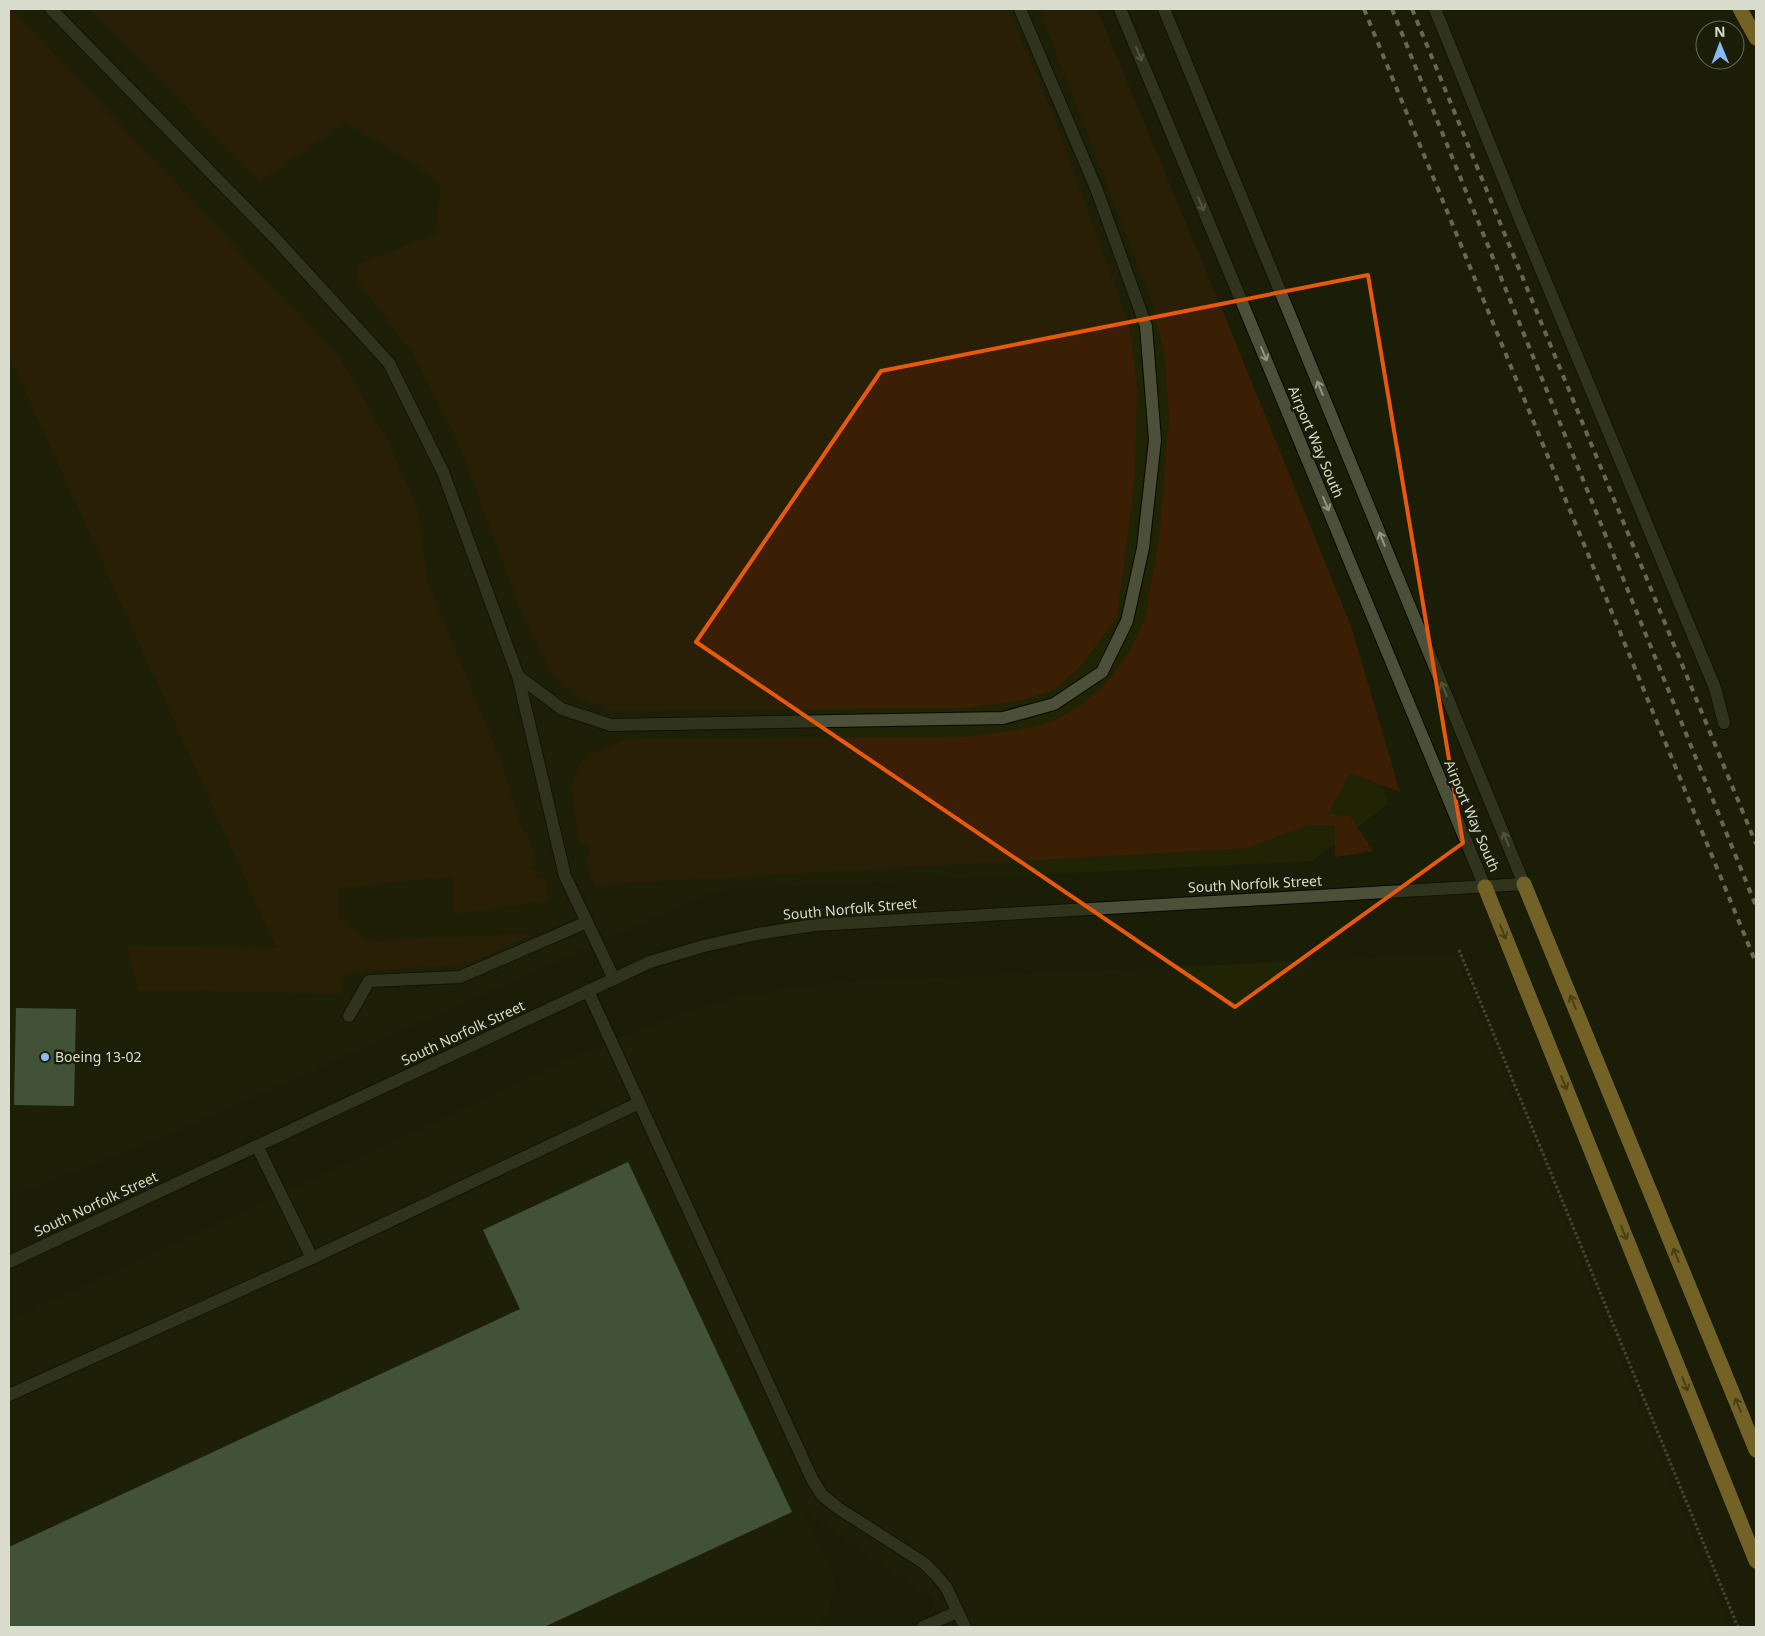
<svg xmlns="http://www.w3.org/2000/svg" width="1765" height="1636" font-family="'Noto Sans',sans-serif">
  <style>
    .built { fill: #202405 }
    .green { fill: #3a1f05 }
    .building { fill: #719370 }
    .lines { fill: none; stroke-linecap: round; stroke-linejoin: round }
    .lane-casing { stroke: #060800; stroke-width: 14 }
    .street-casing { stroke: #060800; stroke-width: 14 }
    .secondary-casing { stroke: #060800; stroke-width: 14 }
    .highway-casing { stroke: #060800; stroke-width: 16 }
    .path { stroke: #787b68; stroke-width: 3; stroke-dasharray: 2.5 2.5; stroke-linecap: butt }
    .lane { stroke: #4c5038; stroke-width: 12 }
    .street { stroke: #4c5038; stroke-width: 12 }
    .secondary { stroke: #4c5038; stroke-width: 12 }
    .highway { stroke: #deb649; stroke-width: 15 }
    .rail { stroke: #c0c3b3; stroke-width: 4; stroke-dasharray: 6 6; stroke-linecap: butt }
    .oneway { stroke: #939683 }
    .oneway2 { stroke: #7c6a28 }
    .marked { fill: none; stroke: #e8590c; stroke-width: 4; stroke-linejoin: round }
    .poi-dot { fill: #86bbfb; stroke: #1b1e07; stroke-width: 2 }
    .labels { text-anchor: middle; stroke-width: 5; stroke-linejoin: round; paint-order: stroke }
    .street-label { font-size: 14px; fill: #daddce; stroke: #1b1e07 }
    .poi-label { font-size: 14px; fill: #daddce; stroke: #1b1e07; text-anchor: start }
  </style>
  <rect width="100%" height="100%" fill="#1b1e07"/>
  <g class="built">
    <polygon points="9,9 1088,9 1358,709 1388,804 1312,861 717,890 166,1136 9,1197"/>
    <polygon points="1455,954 1730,1627 945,1627 931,1598 801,1509 832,1571 834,1582 831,1605 826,1617 818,1627 9,1627 9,1321 595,1047 685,1013 733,998 824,983"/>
  </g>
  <g class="green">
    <polygon points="9,9 12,9 340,358 389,443 418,511 428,583 502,764 522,830 528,834 537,864 531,867 538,879 546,879 548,901 454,914 452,877 338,888 339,918 371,941 535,933 467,964 345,973 341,994 138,990 127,946 278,948 272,938 9,355"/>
    <polygon points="91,9 1008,9 1051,109 1129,325 1137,384 1135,477 1117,617 1080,667 1053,690 1023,700 967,708 611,710 577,696 552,675 523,617 457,439 413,354 356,279 358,264 435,234 441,188 416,165 345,122 260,182"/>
    <polygon points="1039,9 1097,9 1228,324 1351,626 1400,792 1350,773 1328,814 1350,816 1373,851 1335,857 1335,825 1308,825 1248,848 594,885 584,858 591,854 586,842 579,845 571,786 579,764 591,753 627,739 964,737 1019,730 1053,721 1080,706 1107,682 1128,655 1145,618 1159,541 1169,419 1165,355 1153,305"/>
  </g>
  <g class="building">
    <polygon points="16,1008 76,1009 74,1106 14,1105"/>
    <polygon points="628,1162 792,1512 544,1627 9,1627 9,1547 520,1309 483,1230"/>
  </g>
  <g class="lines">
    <g class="lane-casing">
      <g id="lane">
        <polyline points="51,9 274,237 389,363 443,472 518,676 562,709 611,725 1003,718 1054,704 1102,672 1127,621 1143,548 1155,440 1146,326 1096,188 1020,9"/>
        <polyline points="1435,9 1517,212 1715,688 1724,723"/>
        <polyline points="518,676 565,876 614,979"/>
        <polyline points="588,991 812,1479 822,1495 838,1508 924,1563 936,1575 946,1587 965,1627"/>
        <polyline points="349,1016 369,981 460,977 587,922"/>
        <polyline points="257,1146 312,1258"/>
        <polyline points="9,1395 312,1258 639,1103"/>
        <polyline points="923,1627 957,1612"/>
      </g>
    </g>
    <g class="street-casing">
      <polyline id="street" points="9,1262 650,962 704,946 757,934 814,925 1524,884"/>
    </g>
    <g class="secondary-casing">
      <g id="secondary">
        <polyline points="1120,9 1485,887"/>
        <polyline points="1164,9 1524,884"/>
      </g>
    </g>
    <g class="highway-casing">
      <g id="highway">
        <polyline points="1740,9 1756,38"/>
        <polyline points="1524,884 1756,1450"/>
        <polyline points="1485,887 1756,1561"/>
      </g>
    </g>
    <polyline class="path" points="1459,950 1738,1627"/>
    <use href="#lane" class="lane"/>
    <use href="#street" class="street"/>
    <use href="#secondary" class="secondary"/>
    <use href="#highway" class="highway"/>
    <g class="rail">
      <polyline points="1364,9 1756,963"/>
      <polyline points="1392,9 1756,906"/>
      <polyline points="1412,9 1756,844"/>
    </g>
  </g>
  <defs><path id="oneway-shaft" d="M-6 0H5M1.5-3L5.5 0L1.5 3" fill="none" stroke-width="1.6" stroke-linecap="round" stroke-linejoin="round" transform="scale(1.25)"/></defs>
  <g class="oneway">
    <use href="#oneway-shaft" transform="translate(1139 54) rotate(67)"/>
    <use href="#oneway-shaft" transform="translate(1201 204) rotate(67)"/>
    <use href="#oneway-shaft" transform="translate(1264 354) rotate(67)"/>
    <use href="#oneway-shaft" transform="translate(1320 388) rotate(-112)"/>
    <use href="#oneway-shaft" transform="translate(1326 504) rotate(67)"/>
    <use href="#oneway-shaft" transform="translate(1382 539) rotate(-112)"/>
    <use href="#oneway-shaft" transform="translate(1444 689) rotate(-112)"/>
    <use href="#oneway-shaft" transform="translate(1506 839) rotate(-112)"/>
  </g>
  <g class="oneway2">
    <use href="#oneway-shaft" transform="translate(1503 932) rotate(68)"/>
    <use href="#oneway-shaft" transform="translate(1573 1002) rotate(-112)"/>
    <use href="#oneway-shaft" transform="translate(1564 1083) rotate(68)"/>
    <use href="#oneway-shaft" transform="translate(1624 1233) rotate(68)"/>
    <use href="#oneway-shaft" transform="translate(1676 1255) rotate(-112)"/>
    <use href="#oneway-shaft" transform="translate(1685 1384) rotate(68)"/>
    <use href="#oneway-shaft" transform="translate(1738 1405) rotate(-112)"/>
  </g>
  <path d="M0 0H1765V1636H0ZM 1368,275 L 1463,843 L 1235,1007 L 696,642 L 881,371 Z" fill="#1b1e07" fill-opacity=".55" fill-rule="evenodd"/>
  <path class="marked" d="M 1368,275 L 1463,843 L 1235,1007 L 696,642 L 881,371 Z"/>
  <circle class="poi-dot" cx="45" cy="1057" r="5"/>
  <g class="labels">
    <g class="street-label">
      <text transform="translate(1316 442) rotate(67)" y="5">Airport Way South</text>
      <text transform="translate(1472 816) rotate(67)" y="5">Airport Way South</text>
      <text transform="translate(1255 884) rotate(-3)" y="5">South Norfolk Street</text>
      <text transform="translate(850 909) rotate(-5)" y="5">South Norfolk Street</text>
      <text transform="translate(463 1033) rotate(-25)" y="5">South Norfolk Street</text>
      <text transform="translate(96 1204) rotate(-25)" y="5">South Norfolk Street</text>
    </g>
    <g class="poi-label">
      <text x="55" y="1062">Boeing 13-02</text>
    </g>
  </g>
  <rect width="1765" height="1636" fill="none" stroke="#daddce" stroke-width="20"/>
  <g transform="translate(1720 45) rotate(359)"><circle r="24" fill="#1b1e07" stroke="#676a57"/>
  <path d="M0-4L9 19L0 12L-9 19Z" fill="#86bbfb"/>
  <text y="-8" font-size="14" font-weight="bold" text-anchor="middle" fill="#daddce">N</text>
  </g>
</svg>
